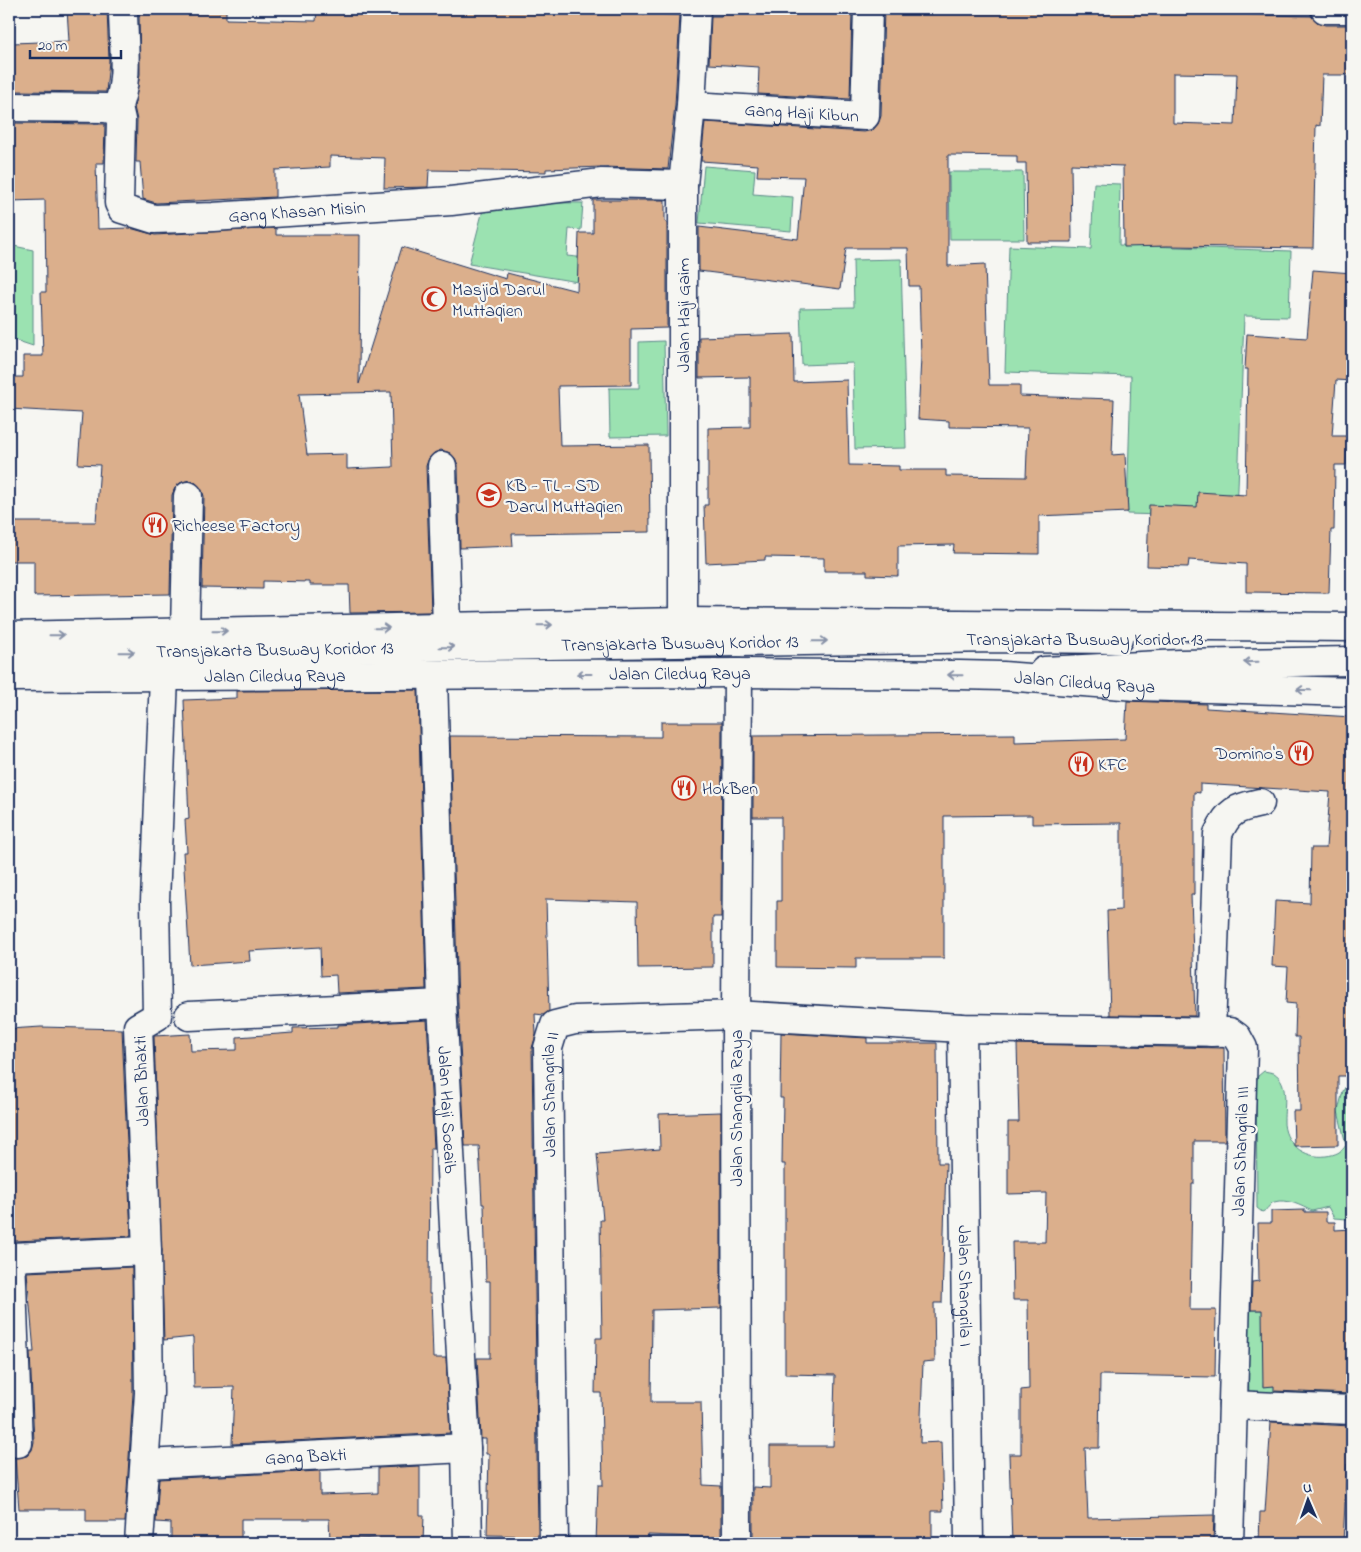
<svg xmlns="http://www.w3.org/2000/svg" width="1361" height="1552" font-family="'Indie Flower',sans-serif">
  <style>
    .green { fill: #9be2b1; stroke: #5b8888 }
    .building { fill: #dbaf8c; stroke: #1b2f5e; fill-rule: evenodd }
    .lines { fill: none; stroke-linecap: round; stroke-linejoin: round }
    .minor-casing { stroke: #1b2f5e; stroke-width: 31 }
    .major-casing { stroke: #1b2f5e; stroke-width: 31 }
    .minor { stroke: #f6f6f2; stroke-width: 28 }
    .major { stroke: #f6f6f2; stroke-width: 28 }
    .oneway { stroke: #8892a8 }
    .labels { text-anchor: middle; stroke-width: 4.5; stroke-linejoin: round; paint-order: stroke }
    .street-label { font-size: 18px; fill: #1b2f5e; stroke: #f6f6f2 }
    .poi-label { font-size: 18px; fill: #1b2f5e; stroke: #f6f6f2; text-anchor: start }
  </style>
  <rect width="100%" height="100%" fill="#f6f6f2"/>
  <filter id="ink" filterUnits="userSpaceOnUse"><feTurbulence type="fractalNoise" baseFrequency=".02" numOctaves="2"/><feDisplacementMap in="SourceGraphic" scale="10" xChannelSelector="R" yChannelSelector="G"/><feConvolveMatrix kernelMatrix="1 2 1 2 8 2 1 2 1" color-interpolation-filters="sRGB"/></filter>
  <g filter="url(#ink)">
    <g class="green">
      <polygon points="704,166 755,170 753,194 793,197 791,231 699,223"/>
      <polygon points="949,172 1023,172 1024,239 950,239"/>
      <polygon points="1094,183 1120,184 1119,245 1291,251 1289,317 1244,316 1237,517 1127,514 1131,376 1005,372 1009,246 1091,249"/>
      <polygon points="485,202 583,203 581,230 569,229 567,256 586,258 584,283 469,264"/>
      <polygon points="9,245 33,250 33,346 9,338"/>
      <polygon points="901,259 906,448 855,449 853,363 802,365 800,308 854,307 853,260"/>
      <polygon points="664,341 666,436 610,437 609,388 639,388 639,342"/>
      <path d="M 1264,1071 L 1274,1073 C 1289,1082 1284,1106 1284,1120 C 1283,1143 1305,1159 1326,1156 C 1335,1155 1342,1152 1346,1145 L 1338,1111 L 1343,1091 L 1352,1076 L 1352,1224 L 1347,1219 L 1334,1218 L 1328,1207 L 1312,1211 C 1301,1206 1288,1198 1274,1202 C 1269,1204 1268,1210 1262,1212 L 1257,1208 L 1256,1082 L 1258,1076 Z"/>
      <polygon points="1247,1310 1272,1310 1263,1386 1313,1385 1314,1390 1352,1389 1352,1399 1249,1396"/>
    </g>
    <g class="building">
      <polygon points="67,9 107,9 109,61 106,92 15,91 12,43 69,41"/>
      <polygon points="317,9 468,9 680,15 675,105 668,169 602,167 546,169 546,172 429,170 428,187 384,188 385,158 330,156 330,167 275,170 275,197 156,203 143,199 140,162 136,162 137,120 134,107 140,74 139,12 226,11 226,19 316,21"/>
      <polygon points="723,9 852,9 850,99 758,94 759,67 709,64 711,16 722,16"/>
      <path d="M 884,9 L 1005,9 L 1311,16 L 1317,22 L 1325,25 L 1352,25 L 1352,75 L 1322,75 L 1320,126 L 1316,125 L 1313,248 L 1167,246 L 1124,247 L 1123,166 L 1071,164 L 1072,242 L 1027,242 L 1026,163 L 1017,163 L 1017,156 L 948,155 L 948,266 L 985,264 L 989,385 L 1020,385 L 1020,396 L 1114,399 L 1112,455 L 1125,454 L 1128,512 L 1039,516 L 1039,554 L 953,553 L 954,545 L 898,546 L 898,576 L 867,575 L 867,571 L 824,571 L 824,558 L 765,557 L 765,560 L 706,563 L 704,505 L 708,505 L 708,428 L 750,427 L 750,377 L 699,378 L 699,337 L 793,334 L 794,382 L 847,380 L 849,465 L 899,466 L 899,470 L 946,470 L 946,476 L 1026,477 L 1028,428 L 949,427 L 949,421 L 918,419 L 921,357 L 919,286 L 909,286 L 908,248 L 846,248 L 840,289 L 699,271 L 699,227 L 798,239 L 804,177 L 757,176 L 758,165 L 701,161 L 705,122 L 864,132 L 873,130 L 878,124 L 881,116 ZM 1173,73 L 1237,74 L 1235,125 L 1173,123 Z"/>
      <path d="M 9,123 L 105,124 L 104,163 L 96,163 L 98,229 L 130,228 L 155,235 L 276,228 L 276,235 L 360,235 L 359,384 L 402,247 L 506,279 L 507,273 L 577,291 L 579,233 L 593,233 L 593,200 L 665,200 L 665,222 L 667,222 L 667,328 L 631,329 L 631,385 L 558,386 L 560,446 L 649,445 L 650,532 L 512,534 L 513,546 L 460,548 L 458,465 L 455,458 L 450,453 L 441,450 L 434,453 L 429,458 L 426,466 L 431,612 L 350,613 L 349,585 L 310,585 L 310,582 L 263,581 L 263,589 L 202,588 L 204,496 L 201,488 L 196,483 L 189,480 L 180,483 L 175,488 L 172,495 L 170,594 L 34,596 L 34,561 L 9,561 L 9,522 L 96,522 L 100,465 L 78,464 L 82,413 L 9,409 L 9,377 L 23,377 L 23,356 L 43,356 L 41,292 L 46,292 L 45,200 L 11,201 ZM 391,392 L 393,467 L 347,469 L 347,454 L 307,455 L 299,394 Z"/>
      <polygon points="1313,270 1352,273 1352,381 1336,380 1332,436 1347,436 1346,465 1335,465 1334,530 1331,530 1329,593 1246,592 1246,564 1189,560 1188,567 1147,566 1149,505 1197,507 1198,492 1246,495 1248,369 1245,369 1247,334 1307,338"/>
      <polygon points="418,690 426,989 337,993 336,975 321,976 320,947 249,951 250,961 190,965 183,852 187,852 185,820 189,819 184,700 237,698 237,691"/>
      <polygon points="1127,701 1206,704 1206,708 1352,717 1352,1007 1351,1039 1348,1039 1348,1076 1338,1076 1338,1145 1294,1146 1293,1111 1300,1111 1299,1037 1295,1037 1296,1004 1286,1003 1288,967 1272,966 1275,901 1310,903 1311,848 1326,848 1330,792 1200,784 1200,793 1194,792 1194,895 1191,895 1195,1016 1110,1015 1107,911 1121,910 1121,823 1032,824 1032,815 944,816 944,958 856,958 856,968 777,967 777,901 781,901 781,817 753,817 753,736 1015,734 1015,742 1125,739"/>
      <polygon points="661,722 722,722 721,917 713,917 713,967 638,968 637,902 546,899 549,1011 544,1015 535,1014 536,1035 532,1048 538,1536 487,1535 489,1454 486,1454 486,1439 481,1439 477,1358 490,1358 490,1281 486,1281 484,1204 482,1204 479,1146 465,1146 458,1003 450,736 661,737"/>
      <polygon points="427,1020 434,1148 430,1148 429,1294 431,1294 433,1358 446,1358 450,1433 232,1444 234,1387 194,1388 193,1337 164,1340 154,1036 190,1034 191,1051 237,1050 237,1037 293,1033 293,1028 338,1027 338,1025"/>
      <polygon points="41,1027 122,1029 131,1236 14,1241 14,1234 10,1235 9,1064 11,1064 9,1029"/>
      <polygon points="781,1033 867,1038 867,1043 937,1043 938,1163 946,1163 942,1303 934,1303 935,1361 923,1362 920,1443 941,1442 943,1511 932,1511 932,1543 844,1543 753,1539 753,1487 770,1488 770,1446 833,1446 835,1375 785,1374 785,1164 782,1164 783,1098 780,1098"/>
      <polygon points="1017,1044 1224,1048 1225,1141 1194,1141 1194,1184 1192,1184 1190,1310 1216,1310 1215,1377 1100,1375 1099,1448 1085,1448 1088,1518 1214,1515 1213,1543 1012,1543 1009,1454 1021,1454 1021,1390 1029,1389 1028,1300 1013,1300 1012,1242 1045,1242 1046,1193 1008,1194 1008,1122 1019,1122"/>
      <polygon points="721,1112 721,1308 652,1310 651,1402 701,1402 703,1485 721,1486 721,1538 648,1535 649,1543 596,1543 598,1485 603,1485 601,1393 595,1393 596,1338 602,1338 600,1220 603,1220 597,1154 660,1149 659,1114"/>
      <polygon points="1305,1210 1305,1212 1326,1212 1326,1222 1335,1222 1335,1230 1352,1229 1352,1394 1274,1391 1274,1386 1263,1387 1262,1310 1251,1310 1252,1282 1259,1281 1258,1223 1271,1223 1271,1211"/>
      <polygon points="132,1267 133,1393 125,1522 86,1522 86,1509 19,1509 15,1458 27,1456 32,1450 34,1442 30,1352 34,1352 27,1272"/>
      <polygon points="1271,1422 1351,1426 1349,1464 1347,1464 1343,1543 1259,1543 1260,1512 1265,1512"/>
      <polygon points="420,1466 420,1515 424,1515 423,1543 379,1543 379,1538 330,1540 329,1519 241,1519 241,1543 171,1543 171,1523 156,1522 159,1479 320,1471 320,1495 378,1493 378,1468"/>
    </g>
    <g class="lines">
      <g class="minor-casing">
        <g id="minor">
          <polyline points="1325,9 1352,9"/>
          <path id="s1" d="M 691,106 L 865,116 L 868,9"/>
          <path id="s2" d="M 9,107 L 106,108 L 119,111 L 121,120 L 119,203 L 122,209 L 154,219 L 213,217 L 451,201 L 602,183 L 683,185"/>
          <path d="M 116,110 C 130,81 123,41 123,9"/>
          <polyline points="442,466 447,627"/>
          <polyline points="683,622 683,185 691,106 696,9"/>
          <polyline points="185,632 188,496"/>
          <path id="s3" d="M 9,651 L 44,653 L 998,638 L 1118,639"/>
          <polyline points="1044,671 1180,664 1352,661"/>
          <path id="s4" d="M 433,675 L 442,1004 L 466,1448 L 468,1543"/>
          <polyline points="189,1016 442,1004"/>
          <path id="s5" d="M 962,1028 L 969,1543"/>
          <path d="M 1211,1032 L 1218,834 C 1228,811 1236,808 1260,803"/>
          <polyline points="1233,1405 1352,1410"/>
          <polyline points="18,1443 11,1257 147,1251"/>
          <path id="s6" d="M 145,1464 L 466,1448"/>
          <polyline points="139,1543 149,1393 147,1251 138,1027 157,1016 155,901 164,677"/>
          <path id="s7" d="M 554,1543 L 548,1048 L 555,1025 L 575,1020 L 736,1015 L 962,1028 L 1230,1032 L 1237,1037 L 1243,1048 L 1229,1543"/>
          <polyline points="737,1543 736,1015 738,673"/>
        </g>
      </g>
      <g class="major-casing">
        <g id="major">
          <polyline points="9,636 683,622 1352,627"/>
          <path id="s8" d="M 9,677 L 738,673 L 960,675 L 1003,676 L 1136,686 L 1352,692"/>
        </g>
      </g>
      <use href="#minor" class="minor"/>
      <use href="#major" class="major"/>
    </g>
    <defs><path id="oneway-shaft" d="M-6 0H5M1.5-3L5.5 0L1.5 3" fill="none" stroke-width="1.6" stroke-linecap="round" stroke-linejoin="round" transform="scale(1.25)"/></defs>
    <g class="oneway">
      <use href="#oneway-shaft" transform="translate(545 625) rotate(-1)"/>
      <use href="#oneway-shaft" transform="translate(382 628) rotate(-1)"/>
      <use href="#oneway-shaft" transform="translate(220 631) rotate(-1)"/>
      <use href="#oneway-shaft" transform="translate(57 635) rotate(-1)"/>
      <use href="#oneway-shaft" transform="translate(820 641) rotate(-1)"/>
      <use href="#oneway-shaft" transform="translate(447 647) rotate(-1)"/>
      <use href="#oneway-shaft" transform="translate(127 652) rotate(-1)"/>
      <use href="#oneway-shaft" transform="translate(1251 662) rotate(178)"/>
      <use href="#oneway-shaft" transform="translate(584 674) rotate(180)"/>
      <use href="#oneway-shaft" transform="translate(955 675) rotate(-179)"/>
      <use href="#oneway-shaft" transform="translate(1304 690) rotate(-178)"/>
    </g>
  </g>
  <defs>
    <g id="mosque-ring" transform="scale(1.25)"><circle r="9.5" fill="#f6f6f2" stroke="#c8321e" stroke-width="1.5"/><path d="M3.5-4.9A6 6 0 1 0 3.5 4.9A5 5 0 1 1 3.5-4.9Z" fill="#c8321e"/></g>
    <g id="school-ring" transform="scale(1.25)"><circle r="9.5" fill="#f6f6f2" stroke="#c8321e" stroke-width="1.5"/><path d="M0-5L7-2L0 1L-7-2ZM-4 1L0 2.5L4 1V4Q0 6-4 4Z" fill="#c8321e"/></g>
    <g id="restaurant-ring" transform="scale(1.25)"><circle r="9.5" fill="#f6f6f2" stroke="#c8321e" stroke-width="1.5"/><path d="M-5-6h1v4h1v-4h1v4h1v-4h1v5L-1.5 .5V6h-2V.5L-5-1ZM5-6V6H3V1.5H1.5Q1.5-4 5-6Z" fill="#c8321e"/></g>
  </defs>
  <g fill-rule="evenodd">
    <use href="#mosque-ring" x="434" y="299"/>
    <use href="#school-ring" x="489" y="495"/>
    <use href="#restaurant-ring" x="155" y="525"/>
    <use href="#restaurant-ring" x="1301" y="753"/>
    <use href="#restaurant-ring" x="1081" y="764"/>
    <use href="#restaurant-ring" x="684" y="788"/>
  </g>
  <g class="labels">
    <g class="street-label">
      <text dy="6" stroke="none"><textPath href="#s1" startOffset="111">Gang Haji Kibun</textPath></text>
      <text dy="6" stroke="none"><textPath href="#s2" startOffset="386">Gang Khasan Misin</textPath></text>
      <text transform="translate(683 315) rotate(-90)" y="6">Jalan Haji Gaim</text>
      <text x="1085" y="645">Transjakarta Busway Koridor 13</text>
      <text dy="6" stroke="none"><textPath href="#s3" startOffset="671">Transjakarta Busway Koridor 13</textPath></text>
      <text dy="6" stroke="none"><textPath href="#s3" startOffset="266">Transjakarta Busway Koridor 13</textPath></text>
      <text dy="6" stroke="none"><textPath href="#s8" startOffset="671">Jalan Ciledug Raya</textPath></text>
      <text dy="6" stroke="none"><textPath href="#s8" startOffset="266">Jalan Ciledug Raya</textPath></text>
      <text dy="6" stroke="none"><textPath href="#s8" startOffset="1076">Jalan Ciledug Raya</textPath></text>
      <text transform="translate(141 1081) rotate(-92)" y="6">Jalan Bhakti</text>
      <text dy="6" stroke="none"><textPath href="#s7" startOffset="449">Jalan Shangrila II</textPath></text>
      <text transform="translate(736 1108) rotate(-90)" y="6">Jalan Shangrila Raya</text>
      <text dy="6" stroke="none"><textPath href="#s4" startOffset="435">Jalan Haji Soeaib</textPath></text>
      <text transform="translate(1240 1151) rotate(-88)" y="6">Jalan Shangrila III</text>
      <text dy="6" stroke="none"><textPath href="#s5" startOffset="258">Jalan Shangrila I</textPath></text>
      <text dy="6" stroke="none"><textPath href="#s6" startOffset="161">Gang Bakti</textPath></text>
    </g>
    <g class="poi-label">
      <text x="452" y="295">Masjid Darul<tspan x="452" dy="21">Muttaqien</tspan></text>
      <text x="506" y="491">KB - TL - SD<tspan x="506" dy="21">Darul Muttaqien</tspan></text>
      <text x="172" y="531">Richeese Factory</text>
      <text x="1284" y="759" text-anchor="end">Domino's</text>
      <text x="1098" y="770">KFC</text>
      <text x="702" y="794">HokBen</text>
    </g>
  </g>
  <rect width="1361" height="1552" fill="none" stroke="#f6f6f2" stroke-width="30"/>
  <rect x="15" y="15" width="1331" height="1522" fill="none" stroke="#1b2f5e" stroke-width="2" filter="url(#ink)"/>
  <g transform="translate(1308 1500) rotate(358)" stroke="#f6f6f2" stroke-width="4" paint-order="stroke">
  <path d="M0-4L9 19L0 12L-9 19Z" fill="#1b2f5e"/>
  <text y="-8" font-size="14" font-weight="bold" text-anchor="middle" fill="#1b2f5e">U</text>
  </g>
  <path d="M30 50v8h91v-8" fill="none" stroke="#1b2f5e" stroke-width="2.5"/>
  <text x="38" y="50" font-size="15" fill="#1b2f5e" stroke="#f6f6f2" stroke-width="4" paint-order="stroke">20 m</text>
</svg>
